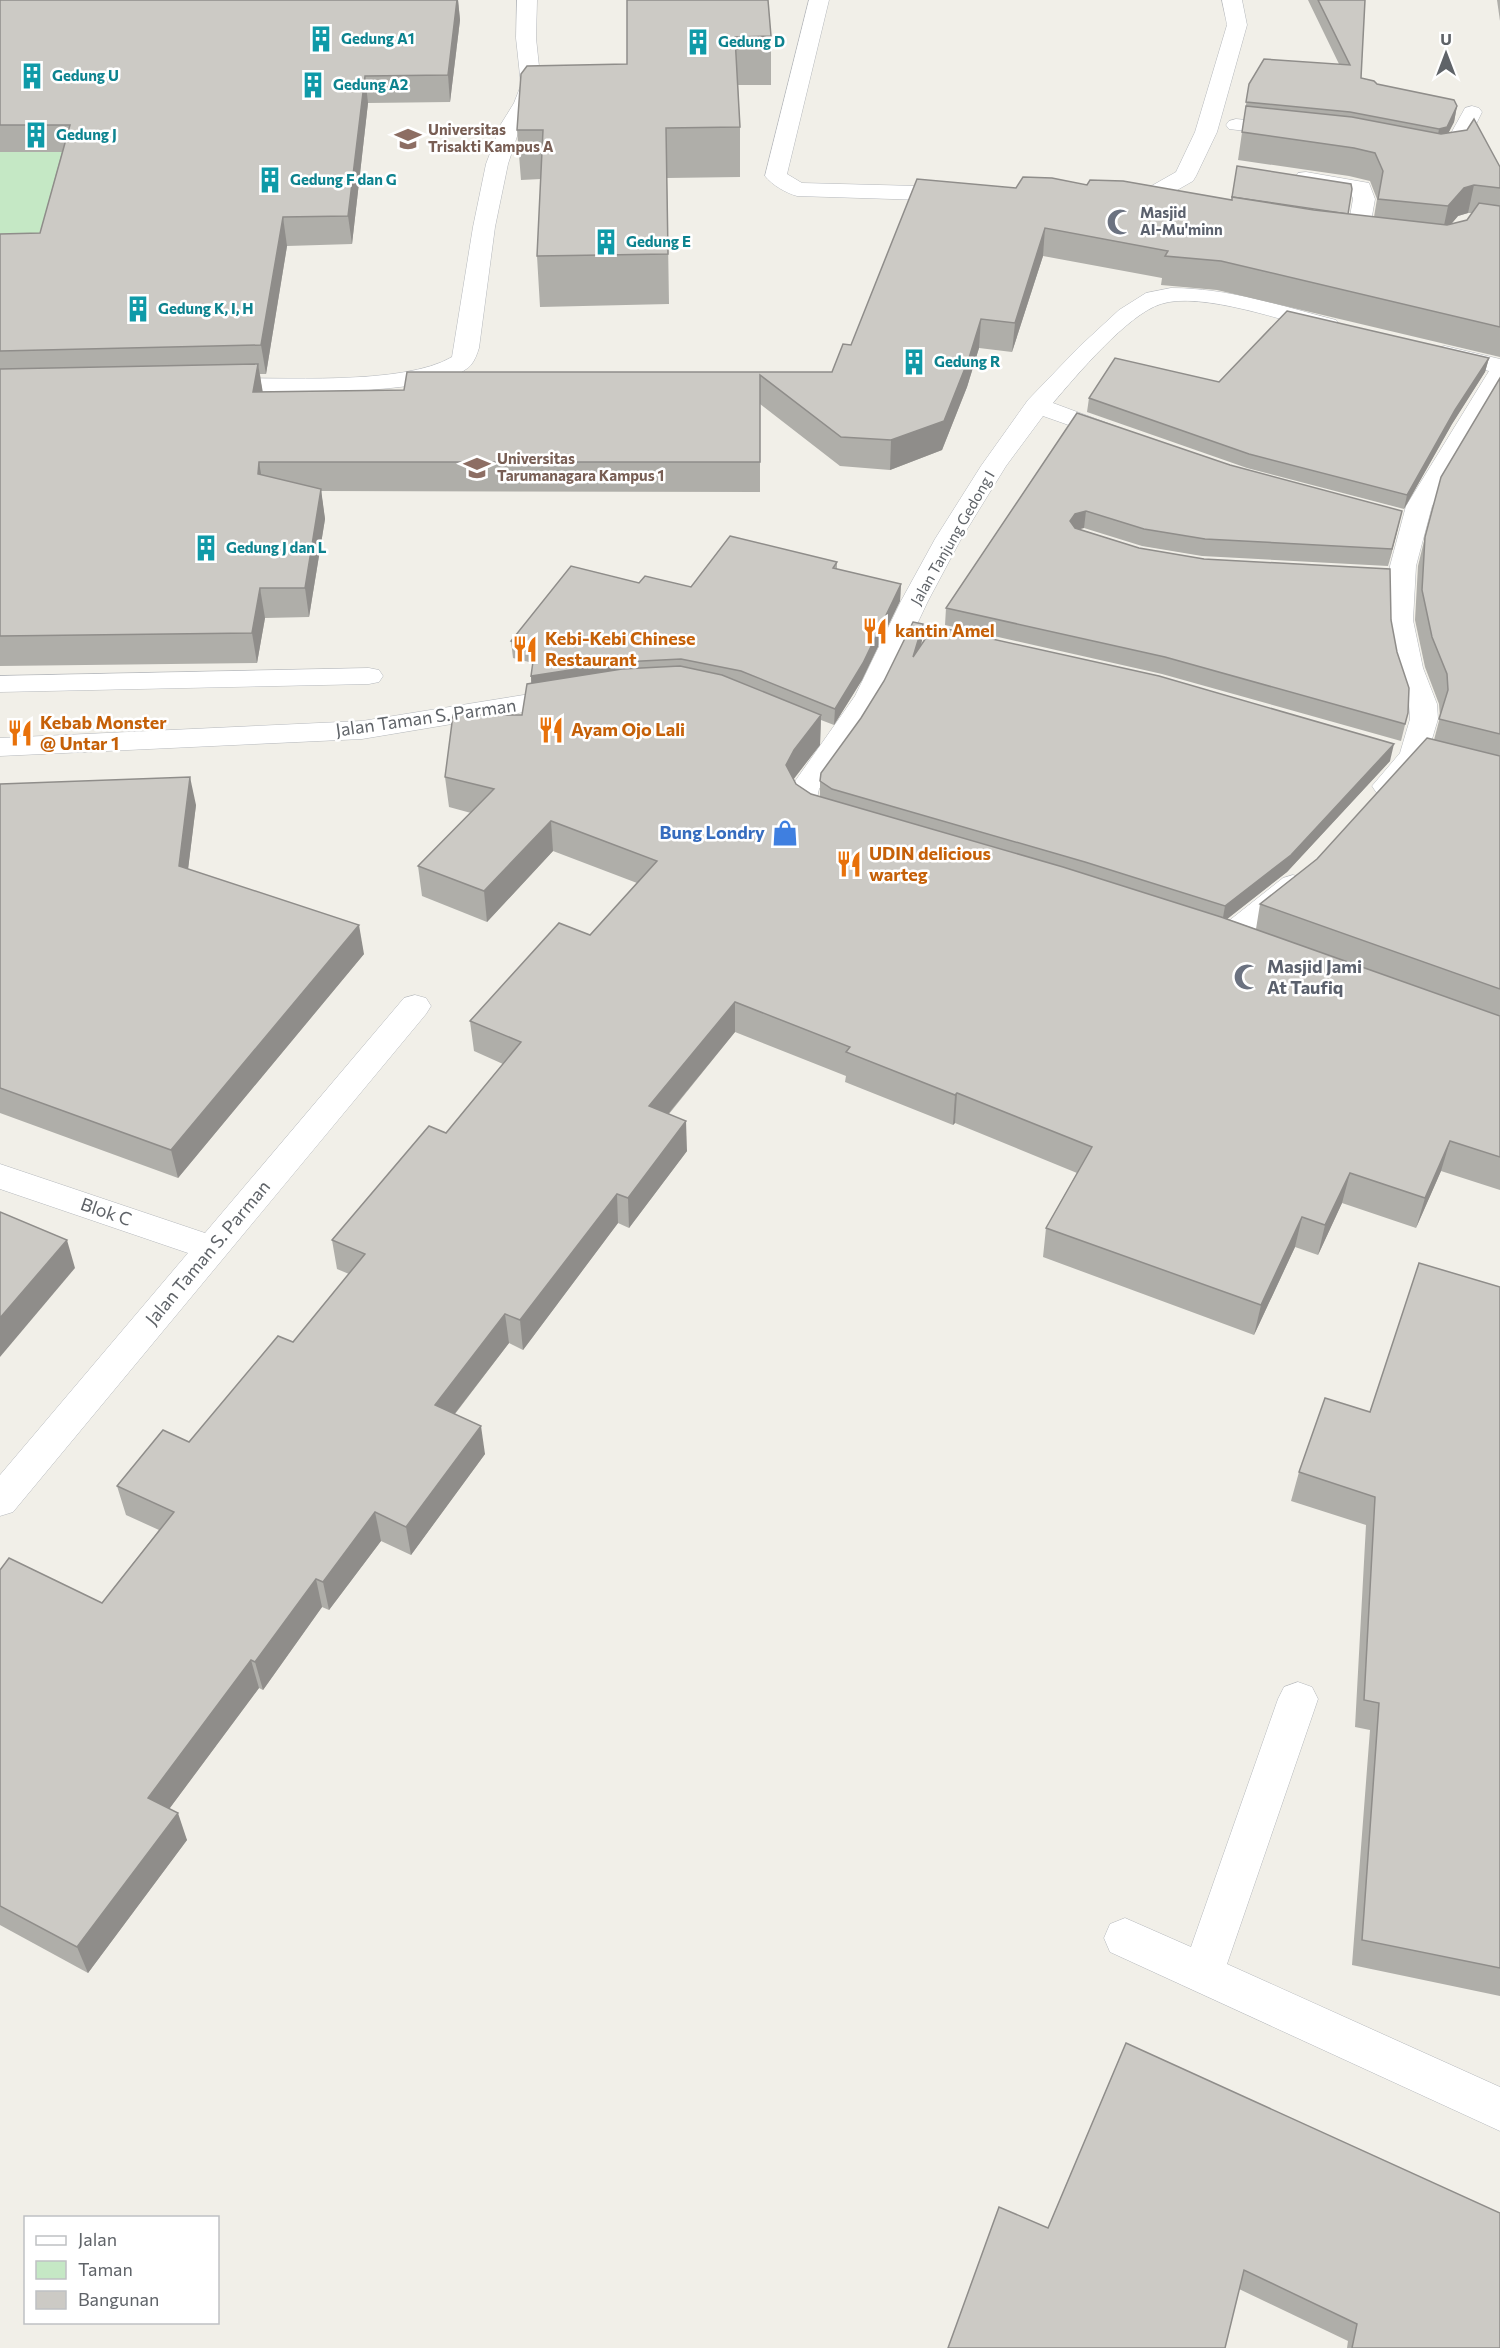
<svg xmlns="http://www.w3.org/2000/svg" width="1500" height="2348" font-family="Commissioner,sans-serif">
  <style>
    .green { fill: #c5e8c5 }
    .lines { fill: none; stroke-linecap: round; stroke-linejoin: round }
    .minor-casing { stroke: #b5b8bc; stroke-width: 1 }
    .minor { fill: #fff; fill-rule: evenodd }
    .wall { fill: #afaea9; fill-rule: evenodd }
    .shaded-wall { fill: #8f8d8a }
    .building { fill: #cccac5; stroke: #8f8d8a; stroke-width: 1.5 }
    .labels { text-anchor: middle; stroke-width: 5; stroke-linejoin: round; paint-order: stroke }
    .far-culture-label { font-size: 15px; font-weight: bold; fill: #0d838f; stroke: #fff; text-anchor: start }
    .far-education-label { font-size: 15px; font-weight: bold; fill: #785e54; stroke: #fff; text-anchor: start }
    .far-worship-label { font-size: 15px; font-weight: bold; fill: #5b616d; stroke: #fff; text-anchor: start }
    .far-street-label { font-size: 15px; fill: #5f6368; stroke: #fff }
    .food-label { font-size: 18px; font-weight: bold; fill: #c56008; stroke: #fff; text-anchor: start }
    .street-label { font-size: 18px; fill: #5f6368; stroke: #fff }
    .shop-label { font-size: 18px; font-weight: bold; fill: #366cbe; stroke: #fff; text-anchor: end }
    .worship-label { font-size: 18px; font-weight: bold; fill: #5b616d; stroke: #fff; text-anchor: start }
  </style>
  <rect width="100%" height="100%" fill="#f1efe8"/>
  <polygon class="green" points="0,102 85,118 30,256 0,256"/>
  <g class="lines">
    <g class="minor-casing">
      <g id="minor">
        <path d="M 517,0 L 537,0 L 536,38 L 541,85 L 534,103 L 521,124 L 508,164 L 495,227 L 479,348 C 477,354 475,360 471,365 C 441,398 266,392 218,392 L 210,390 L 206,385 L 210,380 L 218,378 C 278,377 403,386 452,357 L 473,227 L 486,164 L 501,124 L 514,103 L 521,85 L 516,38 Z"/>
        <path d="M 809,0 L 829,0 L 787,174 L 802,183 L 956,187 L 964,189 L 967,194 L 964,199 L 956,201 L 797,196 C 786,193 772,185 765,176 Z"/>
        <polygon points="1222,0 1242,0 1247,25 1217,132 1196,176 1193,181 1151,205 1143,207 1116,205 1113,200 1116,195 1139,193 1176,172 1195,132 1227,25"/>
        <polygon points="1472,106 1479,108 1482,112 1461,155 1431,158 1423,157 1420,152 1423,147 1445,144 1465,108"/>
        <polygon points="1236,119 1288,124 1295,126 1299,130 1295,134 1288,136 1229,129 1226,125 1229,121"/>
        <polygon points="1306,172 1369,183 1375,199 1369,233 1366,238 1358,240 1350,238 1347,233 1353,199 1351,193 1298,183 1295,178 1298,173"/>
        <path d="M 1171,288 C 1228,288 1282,306 1336,320 L 1340,325 L 1336,330 L 1328,332 C 1287,322 1201,291 1161,304 C 1128,314 1076,376 1053,403 L 1123,429 L 1126,434 L 1123,439 L 1114,441 L 1043,416 L 1006,466 L 961,539 L 928,601 L 883,696 L 819,789 L 817,798 C 826,806 839,808 845,818 L 841,825 C 818,831 798,816 788,796 L 791,787 L 855,696 L 901,601 L 935,539 L 981,466 L 1028,400 L 1079,347 L 1119,310 L 1146,293 Z"/>
        <polygon points="1445,346 1500,359 1500,391 1432,506 1416,566 1413,620 1423,668 1437,704 1438,719 1427,756 1423,762 1396,792 1386,795 1376,792 1372,786 1400,753 1410,719 1409,704 1395,668 1387,620 1390,566 1406,506 1489,371 1437,358 1433,353 1437,348"/>
        <polygon points="369,668 379,670 383,676 379,682 369,684 0,692 0,676"/>
        <polygon points="568,688 578,691 582,697 578,703 362,739 0,756 0,738 362,721"/>
        <polygon points="1293,875 1303,878 1308,885 1303,892 1238,945 1227,948 1216,945 1212,938 1216,931 1283,878"/>
        <polygon points="415,995 426,998 431,1006 426,1014 13,1512 0,1516 0,1475 188,1253 0,1189 0,1164 205,1233 404,998"/>
        <polygon points="1298,1682 1312,1687 1318,1699 1227,1964 1500,2087 1500,2131 1110,1952 1104,1938 1110,1924 1125,1918 1191,1947 1278,1699 1284,1687"/>
      </g>
    </g>
    <use href="#minor" class="minor"/>
  </g>
  <g class="wall">
    <path d="M 0,0 L 458,0 L 460,20 L 450,102 L 368,103 L 352,244 L 287,246 L 266,374 L 260,374 L 262,392 L 404,390 L 832,372 L 851,345 L 1016,188 L 1087,185 L 1232,200 L 1374,217 L 1377,199 L 1370,181 L 1349,176 L 1238,160 L 1249,84 L 1339,64 L 1308,0 L 1365,0 L 1361,78 L 1377,84 L 1457,106 L 1454,122 L 1449,132 L 1500,167 L 1500,357 L 1217,290 L 1161,285 L 1162,278 L 1043,256 L 1012,352 L 979,348 L 967,387 L 942,450 L 890,470 L 840,466 L 760,404 L 760,492 L 321,491 L 325,519 L 309,617 L 265,618 L 257,663 L 0,666 L 0,234 L 40,233 L 62,152 L 0,152 ZM 1468,213 L 1472,213 L 1467,220 L 1451,224 L 1458,216 Z"/>
    <polygon points="627,0 771,36 771,85 738,85 740,127 740,177 667,178 669,304 540,307 537,256 541,179 521,180 517,130 627,64"/>
    <polygon points="1497,0 1500,0 1500,21"/>
    <polygon points="1489,358 1485,372 1452,424 1404,509 1247,468 1087,412 1089,398 1219,382"/>
    <polygon points="1500,378 1500,1190 1441,1171 1416,1228 1342,1203 1318,1255 1295,1247 1254,1335 1043,1257 1046,1228 1077,1173 955,1123 953,1125 845,1082 846,1076 735,1032 669,1114 687,1151 629,1228 618,1223 523,1350 509,1343 455,1414 485,1454 411,1555 381,1541 329,1610 322,1607 263,1690 259,1688 169,1809 187,1840 88,1973 0,1925 0,1570 102,1603 159,1530 126,1515 117,1486 189,1442 293,1342 349,1274 337,1269 332,1240 446,1133 503,1064 474,1051 470,1021 590,935 637,883 553,851 487,922 422,896 418,866 471,813 449,807 445,777 522,715 531,684 531,676 533,663 513,658 511,641 639,583 691,587 837,562 837,569 901,584 900,601 862,680 834,725 821,720 820,745 793,779 796,784 811,794 820,797 820,781 922,641 920,647 1390,761 1287,872 1227,919 1256,929 1260,904 1317,859 1434,740 1440,717 1439,704 1425,667 1415,620 1418,566 1425,537"/>
    <polygon points="1077,413 1398,528 1388,566 1202,556 1142,546 1084,528 1079,529 1139,548 1391,620 1408,713 1401,741 1162,674 945,625 946,608"/>
    <polygon points="0,784 196,805 188,869 364,954 178,1178 0,1113"/>
    <polygon points="1500,1287 1500,1996 1352,1965 1370,1730 1355,1727 1366,1525 1291,1501 1299,1472 1370,1412"/>
    <polygon points="1126,2043 1500,2348 1347,2348 1348,2341 1239,2289 1048,2228"/>
  </g>
  <g class="shaded-wall">
    <polygon points="457,0 458,0 460,20 450,102 448,75"/>
    <polygon points="365,76 368,103 352,244 348,216"/>
    <polygon points="1457,106 1454,122 1443,143 1436,145 1439,129"/>
    <polygon points="1474,185 1468,213 1458,216 1442,235 1448,206 1464,188"/>
    <polygon points="283,217 287,246 266,374 261,345"/>
    <polygon points="1045,228 1043,256 1012,352 1015,323"/>
    <polygon points="981,319 979,348 967,387 942,450 890,470 891,440"/>
    <polygon points="1489,358 1485,372 1452,424 1404,509 1407,495 1455,410"/>
    <polygon points="258,364 263,393 253,392"/>
    <polygon points="259,462 264,491 258,474"/>
    <polygon points="321,489 325,519 309,617 305,588"/>
    <polygon points="1086,511 1084,528 1073,531 1070,521 1075,514"/>
    <polygon points="1402,511 1398,528 1388,566 1392,549"/>
    <polygon points="901,584 900,601 862,680 834,725 835,709"/>
    <polygon points="260,588 265,618 257,663 252,633"/>
    <polygon points="923,624 922,641 912,674 913,657"/>
    <polygon points="622,662 623,679 532,693 531,676"/>
    <polygon points="821,715 820,745 793,780 786,765 794,750"/>
    <polygon points="1394,744 1390,761 1287,872 1222,923 1225,906"/>
    <polygon points="190,777 196,805 185,894 179,866"/>
    <polygon points="551,821 553,851 487,922 484,891"/>
    <polygon points="359,925 364,954 178,1178 171,1150"/>
    <polygon points="735,1002 735,1032 650,1136 649,1106"/>
    <polygon points="957,1093 955,1123 953,1125 955,1095"/>
    <polygon points="686,1121 687,1151 629,1228 628,1198"/>
    <polygon points="1450,1141 1441,1171 1416,1228 1425,1198"/>
    <polygon points="1350,1173 1342,1203 1318,1255 1325,1225"/>
    <polygon points="617,1194 618,1223 523,1350 520,1320"/>
    <polygon points="1302,1217 1295,1247 1254,1335 1261,1305"/>
    <polygon points="67,1240 75,1268 0,1357 0,1318"/>
    <polygon points="505,1314 509,1343 439,1434 435,1405"/>
    <polygon points="481,1426 485,1454 411,1555 406,1527"/>
    <polygon points="375,1512 381,1541 329,1610 323,1582"/>
    <polygon points="316,1579 322,1607 263,1690 255,1662"/>
    <polygon points="251,1660 259,1688 158,1824 148,1798"/>
    <polygon points="178,1813 187,1840 88,1973 77,1947"/>
  </g>
  <g class="building">
    <polygon points="0,0 457,0 448,75 365,76 348,216 283,217 261,345 0,351 0,234 40,233 70,125 0,125"/>
    <polygon points="627,0 768,0 771,36 735,37 740,127 666,128 668,254 537,256 543,130 517,130 521,74 527,66 627,64"/>
    <polygon points="1318,0 1365,0 1361,78 1374,81 1377,84 1454,100 1457,106 1447,127 1439,129 1350,112 1246,102 1249,84 1264,59 1350,65"/>
    <polygon points="1246,106 1352,117 1441,134 1467,130 1474,119 1500,167 1500,188 1474,185 1464,188 1448,206 1378,199 1383,171 1375,153 1354,148 1242,132"/>
    <polygon points="1237,166 1351,184 1352,189 1348,214 1232,197"/>
    <polygon points="1023,177 1052,178 1087,185 1090,180 1123,181 1232,200 1232,197 1314,210 1447,225 1467,220 1479,203 1500,206 1500,327 1221,261 1165,256 1168,251 1045,228 1015,323 981,319 969,358 944,421 891,440 841,437 760,375 760,462 259,462 258,474 321,489 305,588 260,588 252,633 0,636 0,369 258,364 253,392 404,390 407,372 832,372 843,344 851,345 917,179 1016,188"/>
    <polygon points="1287,311 1489,358 1455,410 1407,495 1249,454 1089,398 1115,358 1219,382"/>
    <polygon points="1500,378 1500,734 1439,719 1448,690 1447,674 1432,637 1422,590 1425,537 1441,477"/>
    <polygon points="1077,413 1230,465 1402,511 1392,549 1205,539 1144,529 1086,511 1075,514 1070,521 1075,528 1139,548 1204,559 1390,569 1391,620 1397,652 1409,688 1408,713 1405,724 1165,657 946,608"/>
    <polygon points="730,536 837,562 833,568 901,584 863,663 835,709 741,671 681,659 622,662 531,676 535,647 511,641 571,566 639,583 645,576 691,587"/>
    <polygon points="913,622 923,624 913,657 934,626 1159,676 1394,744 1291,855 1225,906 1085,862 832,789 820,781 821,773 861,718 884,681"/>
    <polygon points="680,666 722,675 821,715 794,750 786,765 796,784 811,794 1063,867 1221,917 1500,1016 1500,1157 1450,1141 1425,1198 1350,1173 1325,1225 1302,1217 1261,1305 1046,1228 1092,1147 957,1093 955,1095 846,1052 850,1047 735,1002 649,1106 686,1121 628,1198 617,1194 520,1320 505,1314 435,1405 481,1426 406,1527 375,1512 323,1582 316,1579 255,1662 251,1660 148,1798 178,1813 77,1947 0,1906 0,1570 9,1558 102,1603 174,1512 117,1486 163,1430 189,1442 278,1336 293,1342 365,1254 332,1240 429,1126 446,1133 521,1042 470,1021 559,923 590,935 657,861 551,821 484,891 418,866 494,789 445,777 453,715 522,715 527,684 622,669"/>
    <polygon points="1427,738 1500,756 1500,989 1260,904 1317,859"/>
    <polygon points="190,777 179,866 359,925 171,1150 0,1088 0,784"/>
    <polygon points="0,1212 67,1240 0,1318"/>
    <polygon points="1419,1263 1500,1287 1500,1968 1362,1940 1379,1703 1364,1700 1375,1497 1299,1472 1325,1398 1370,1412"/>
    <polygon points="1126,2043 1500,2213 1500,2348 1352,2348 1357,2324 1244,2270 1225,2348 948,2348 999,2207 1048,2228"/>
  </g>
  <defs>
    <g id="building-bare" transform="scale(2.07)"><path d="M-4-6H4V6H1V3H-1V6H-4ZM-2.5-4.3h1.7v1.8h-1.7ZM.8-4.3h1.7v1.8H.8ZM-2.5-1h1.7V.8h-1.7ZM.8-1h1.7V.8H.8Z" fill="#0f9aa8" stroke="#fff" stroke-width="2.5" paint-order="stroke"/></g>
    <g id="university-bare" transform="scale(2.07)"><path d="M0-5L7-2L0 1L-7-2ZM-4 1L0 2.5L4 1V4Q0 6-4 4Z" fill="#8d6e63" stroke="#fff" stroke-width="2.5" paint-order="stroke"/></g>
    <g id="mosque-bare" transform="scale(2.07)"><path d="M3.5-4.9A6 6 0 1 0 3.5 4.9A5 5 0 1 1 3.5-4.9Z" fill="#6b7280" stroke="#fff" stroke-width="2.5" paint-order="stroke"/></g>
    <g id="restaurant-bare" transform="scale(2.07)"><path d="M-5-6h1v4h1v-4h1v4h1v-4h1v5L-1.5 .5V6h-2V.5L-5-1ZM5-6V6H3V1.5H1.5Q1.5-4 5-6Z" fill="#e8710a" stroke="#fff" stroke-width="2.5" paint-order="stroke"/></g>
    <g id="shop-bare" transform="scale(2.07)"><path d="M-5-2.5h2.3a2.7 3.5 0 0 1 5.4 0H5L5.5 6h-11ZM-1.5-2.5h3a1.5 2.3 0 0 0-3 0Z" fill="#3f7fe0" stroke="#fff" stroke-width="2.5" paint-order="stroke"/></g>
  </defs>
  <g fill-rule="evenodd">
    <use href="#building-bare" x="321" y="39"/>
    <use href="#building-bare" x="698" y="42"/>
    <use href="#building-bare" x="32" y="76"/>
    <use href="#building-bare" x="313" y="85"/>
    <use href="#building-bare" x="36" y="135"/>
    <use href="#university-bare" x="408" y="139"/>
    <use href="#building-bare" x="270" y="180"/>
    <use href="#mosque-bare" x="1120" y="222"/>
    <use href="#building-bare" x="606" y="242"/>
    <use href="#building-bare" x="138" y="309"/>
    <use href="#building-bare" x="914" y="362"/>
    <use href="#university-bare" x="477" y="468"/>
    <use href="#building-bare" x="206" y="548"/>
    <use href="#restaurant-bare" x="875" y="631"/>
    <use href="#restaurant-bare" x="525" y="649"/>
    <use href="#restaurant-bare" x="551" y="730"/>
    <use href="#restaurant-bare" x="20" y="733"/>
    <use href="#shop-bare" x="785" y="833"/>
    <use href="#restaurant-bare" x="849" y="864"/>
    <use href="#mosque-bare" x="1247" y="977"/>
  </g>
  <g class="labels">
    <g class="far-culture-label">
      <text x="341" y="44">Gedung A1</text>
      <text x="718" y="47">Gedung D</text>
      <text x="52" y="81">Gedung U</text>
      <text x="333" y="90">Gedung A2</text>
      <text x="56" y="140">Gedung J</text>
      <text x="290" y="185">Gedung F dan G</text>
      <text x="626" y="247">Gedung E</text>
      <text x="158" y="314">Gedung K, I, H</text>
      <text x="934" y="367">Gedung R</text>
      <text x="226" y="553">Gedung J dan L</text>
    </g>
    <g class="far-education-label">
      <text x="428" y="135">Universitas<tspan x="428" dy="17">Trisakti Kampus A</tspan></text>
      <text x="497" y="464">Universitas<tspan x="497" dy="17">Tarumanagara Kampus 1</tspan></text>
    </g>
    <g class="far-worship-label">
      <text x="1140" y="218">Masjid<tspan x="1140" dy="17">AI-Mu'minn</tspan></text>
    </g>
    <g class="far-street-label">
      <text transform="translate(953 538) rotate(-60)" y="5">Jalan Tanjung Gedong I</text>
    </g>
    <g class="food-label">
      <text x="895" y="637">kantin Amel</text>
      <text x="545" y="645">Kebi-Kebi Chinese<tspan x="545" dy="21">Restaurant</tspan></text>
      <text x="40" y="729">Kebab Monster<tspan x="40" dy="21">@ Untar 1</tspan></text>
      <text x="571" y="736">Ayam Ojo Lali</text>
      <text x="869" y="860">UDIN delicious<tspan x="869" dy="21">warteg</tspan></text>
    </g>
    <g class="street-label">
      <text transform="translate(426 718) rotate(-8)" y="6">Jalan Taman S. Parman</text>
      <text transform="translate(106 1212) rotate(19)" y="6">Blok C</text>
      <text transform="translate(208 1253) rotate(-50)" y="6">Jalan Taman S. Parman</text>
    </g>
    <g class="shop-label">
      <text x="765" y="839">Bung Londry</text>
    </g>
    <g class="worship-label">
      <text x="1267" y="973">Masjid Jami<tspan x="1267" dy="21">At Taufiq</tspan></text>
    </g>
  </g>
  <rect x="24" y="2216" width="195" height="108" fill="#ffffff" stroke="#bfc1c3" stroke-width="1.5"/>
  <rect x="36" y="2236" width="30" height="9" fill="#ffffff" stroke="#bfc1c3" stroke-width="1.5"/>
  <text x="78" y="2246" font-size="18" fill="#5f6368">Jalan</text>
  <rect x="36" y="2261" width="30" height="18" fill="#c5e8c5" stroke="#bfc1c3" stroke-width="1.5"/>
  <text x="78" y="2276" font-size="18" fill="#5f6368">Taman</text>
  <rect x="36" y="2291" width="30" height="18" fill="#cccac5" stroke="#bfc1c3" stroke-width="1.5"/>
  <text x="78" y="2306" font-size="18" fill="#5f6368">Bangunan</text>
  <g transform="translate(1446 54)" stroke="#ffffff" stroke-width="4.5" paint-order="stroke">
  <path d="M0-4.5L10 22L0 15L-10 22Z" fill="#5f6368"/>
  <text y="-9" font-size="16" font-weight="bold" text-anchor="middle" fill="#5f6368">U</text>
  </g>
</svg>
